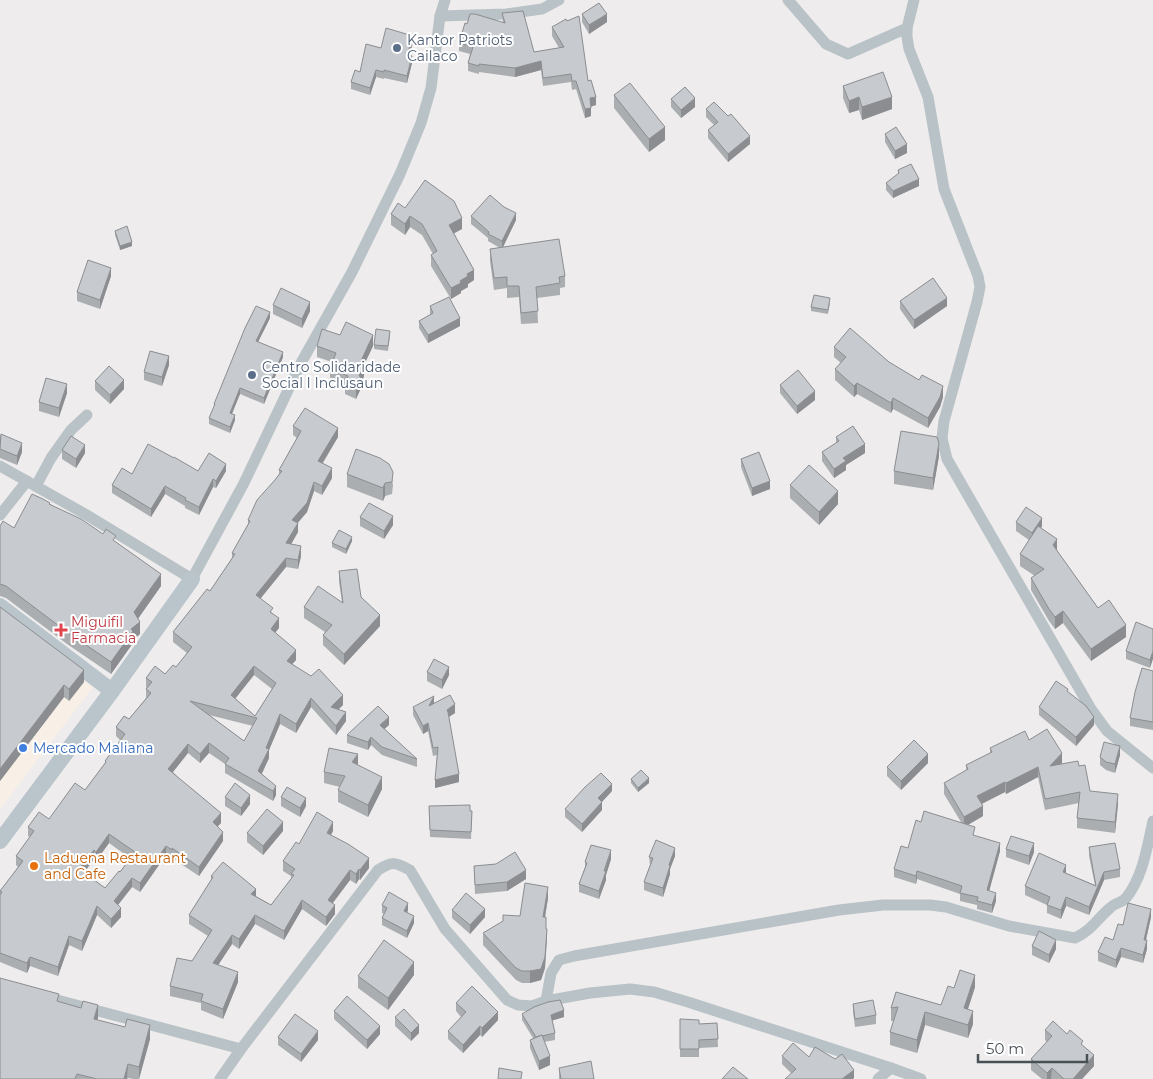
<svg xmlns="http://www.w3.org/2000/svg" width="1153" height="1079" font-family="Montserrat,sans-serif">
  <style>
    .commercial { fill: #f8f0e6 }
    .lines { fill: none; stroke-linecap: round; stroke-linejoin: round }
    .street { stroke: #b9c2c6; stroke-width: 11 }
    .secondary { stroke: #b9c5cb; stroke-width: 16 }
    .wall { fill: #abaeb1; fill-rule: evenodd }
    .shaded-wall { fill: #8b8d90 }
    .building { fill: #c7cace; stroke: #8b8d90; fill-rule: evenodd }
    .service-dot { fill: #5c6f8a; stroke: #fff; stroke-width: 2 }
    .health-dot { fill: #e0444e; stroke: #fff; stroke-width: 2 }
    .shop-dot { fill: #3f7fe0; stroke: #fff; stroke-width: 2 }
    .food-dot { fill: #e8710a; stroke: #fff; stroke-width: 2 }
    .labels { text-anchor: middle; stroke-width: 4; stroke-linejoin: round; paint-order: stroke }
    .service-label { font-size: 14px; fill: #4e5e75; stroke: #fff; text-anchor: start }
    .health-label { font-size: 14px; fill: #be3a42; stroke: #fff; text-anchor: start }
    .shop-label { font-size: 14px; fill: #366cbe; stroke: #fff; text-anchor: start }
    .food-label { font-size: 14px; fill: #c56008; stroke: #fff; text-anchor: start }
  </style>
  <rect width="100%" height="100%" fill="#eeecec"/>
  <polygon class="commercial" points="0,617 93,687 0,809"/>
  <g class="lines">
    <g class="street">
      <polyline points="788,0 826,44 848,54 907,28"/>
      <polyline points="914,0 907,28 907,37 909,49 928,97 944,189 978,276 980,287 977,302 944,421 942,438 947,459 1091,709 1107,731 1153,768"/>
      <polyline points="440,16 506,14 542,9 559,0"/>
      <polyline points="0,466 85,514 192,579 244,483 301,363 352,272 400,174 421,123 431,88 440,16 445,0"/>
      <polyline points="36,486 51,458 71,430 87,415"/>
      <polyline points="0,515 27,481"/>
      <path d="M 46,997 L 241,1049 L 378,870 C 393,861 394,862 410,870 L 445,929 L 507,1000 L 518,1005 L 532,1006 L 546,1001 L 590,993 L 630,989 L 654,992 L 688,1002 L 891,1068 L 878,1079"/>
      <path d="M 546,1001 L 551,973 L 559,960 L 574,956 L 839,910 L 883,905 L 930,905 L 946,907 L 1009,926 L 1075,938 C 1093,929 1096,920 1110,908 C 1114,903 1122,903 1126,898 C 1143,877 1147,847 1153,821"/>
      <polyline points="891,1068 921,1079"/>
      <polyline points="220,1079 241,1049"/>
    </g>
    <g class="secondary">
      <polyline points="0,606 112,691"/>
      <polyline points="0,841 112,691 192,579"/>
    </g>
  </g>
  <g class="wall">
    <polygon points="502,13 534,52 559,48 552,36 552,27 588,81 596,105 591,106 591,116 585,118 576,89 572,90 571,82 543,86 541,70 515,77 479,72 479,74 468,71 468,63 470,54 459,51 459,43 467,24 503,23"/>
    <polygon points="582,14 607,22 589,34 582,22"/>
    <polygon points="413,43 409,55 412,63 407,83 384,78 384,79 376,77 370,95 351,89 351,82 381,48"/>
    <polygon points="843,86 892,109 862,120 859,110 849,113 843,98"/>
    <polygon points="614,95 665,140 649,152 614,108"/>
    <polygon points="671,99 695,107 681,118 671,107"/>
    <polygon points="706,109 750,144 728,162 708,138 708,130 714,125 706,117"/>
    <polygon points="885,134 907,153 895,159 885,142"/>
    <polygon points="898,170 919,186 893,198 886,190 886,183 898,174"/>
    <polygon points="405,208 462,229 454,233 474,280 468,284 468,287 461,291 461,293 451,299 431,266 431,255 433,254 422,235 410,227 405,235 391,225 391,214"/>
    <polygon points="471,216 516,220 503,247 565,276 565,287 560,288 560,295 537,298 538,323 521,324 519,297 507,298 507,288 494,290 490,261 490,249 500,248 488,241 488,238 471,224"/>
    <polygon points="115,231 132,246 120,250 115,235"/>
    <polygon points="111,276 100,309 77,301 77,292"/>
    <polygon points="900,301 947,306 914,329 900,309"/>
    <polygon points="830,303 828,314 811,311 811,307"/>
    <polygon points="273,305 310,311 302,328 273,314"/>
    <polygon points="430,306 460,326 428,343 419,328 419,321 430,315"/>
    <polygon points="270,318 258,342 283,357 264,404 240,394 232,414 235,420 230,433 209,424 209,418 214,408 214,404"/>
    <polygon points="390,335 388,351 374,349 374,345"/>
    <polygon points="317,346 373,346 364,365 364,376 361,384 361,388 356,399 345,394 345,385 330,378 330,368 332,362 317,357"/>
    <polygon points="834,347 889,362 943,397 940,407 928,428 893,409 891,413 857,394 854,397 835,380 835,369 841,363 834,357"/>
    <polygon points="169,365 162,386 144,380 144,372"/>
    <polygon points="95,381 124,389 110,404 95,390"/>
    <polygon points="780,385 815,400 797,414 780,393"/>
    <polygon points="67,393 59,417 39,411 39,402"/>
    <path d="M 293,426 L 338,437 L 323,463 L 332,478 L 322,495 L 314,491 L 307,512 L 298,523 L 298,532 L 291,544 L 301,556 L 298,569 L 286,567 L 260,599 L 273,614 L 279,628 L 275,632 L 296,660 L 292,664 L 343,705 L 339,709 L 346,721 L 336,735 L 311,707 L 296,733 L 280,724 L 269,750 L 269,758 L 262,774 L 276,795 L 273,801 L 225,773 L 225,764 L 209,753 L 200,763 L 188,753 L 173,772 L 221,823 L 218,826 L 223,841 L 199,876 L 172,858 L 172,859 L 166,855 L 140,892 L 132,887 L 118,905 L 121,917 L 111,928 L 97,915 L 82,951 L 69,945 L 58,976 L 30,966 L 27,973 L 0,962 L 0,891 L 18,867 L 16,865 L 16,856 L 30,837 L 28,836 L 28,827 L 49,819 L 85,790 L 105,763 L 105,761 L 120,740 L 116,736 L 116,727 L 129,719 L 146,698 L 146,689 L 147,688 L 146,687 L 146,678 L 165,674 L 176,667 L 187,653 L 173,642 L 173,632 L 210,591 L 232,558 L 232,553 L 248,525 L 248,520 L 279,474 L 279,470 L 297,438 L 293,435 ZM 254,675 L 272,689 L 255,716 L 235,698 ZM 209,715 L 253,726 L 244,741 ZM 109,843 L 130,858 L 120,872 L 105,888 L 84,873 L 94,859 L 96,861 Z"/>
    <polygon points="0,435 22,452 17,465 0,458"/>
    <polygon points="836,437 865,453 846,465 846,470 834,478 822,461 822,452 836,443"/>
    <polygon points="62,450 85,453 76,468 62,459"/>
    <polygon points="939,456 933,490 894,484 894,471"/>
    <polygon points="741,459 770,489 752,496 741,467"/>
    <polygon points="389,464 393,485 392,494 385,496 383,501 347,487 347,474"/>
    <polygon points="198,471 226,471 216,488 213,487 199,515 185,508 185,506 165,494 151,517 112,493 112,485 132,474"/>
    <polygon points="790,485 838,504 819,525 790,498"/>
    <polygon points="50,504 116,542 161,586 138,619 140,634 133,640 133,643 111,674 67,644 6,598 0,596 0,526 14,528"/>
    <polygon points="360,517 393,525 384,539 360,526"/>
    <polygon points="1016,522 1042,526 1041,529 1098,608 1126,637 1091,661 1063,623 1055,629 1049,621 1031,590 1031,578 1035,576 1020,566 1020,554 1029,540 1016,531"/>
    <polygon points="352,541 346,554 332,547 332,543"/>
    <polygon points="339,571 361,597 380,626 344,665 323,645 323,635 325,632 304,618 304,607 342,602 339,582"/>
    <polygon points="0,607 84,682 69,701 64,697 0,781"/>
    <polygon points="1153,629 1150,668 1126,659 1126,651"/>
    <polygon points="1153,671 1153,730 1130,726 1130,718"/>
    <polygon points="427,672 449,675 442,689 427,681"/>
    <polygon points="1068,692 1094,725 1076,746 1039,715 1039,707"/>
    <polygon points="434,703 455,713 449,717 459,782 435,788 437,755 433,756 428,731 423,734 413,715 413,707"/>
    <polygon points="389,725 384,729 417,759 417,767 382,755 371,745 368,750 347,743 347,735"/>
    <polygon points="1029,740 1062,763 1060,764 1079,766 1090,791 1118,804 1115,833 1077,828 1077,818 1079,803 1045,810 1038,777 1006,794 1005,792 982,804 983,816 968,825 974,836 1000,851 989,891 996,901 992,913 977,909 977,905 960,901 960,894 917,879 916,884 894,877 894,869 908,848 961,822 944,794 944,783 966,771 966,765 990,753 990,748"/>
    <polygon points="1120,755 1115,773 1106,770 1100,765 1100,757"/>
    <polygon points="928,763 901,790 887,776 887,767"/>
    <polygon points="358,765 382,789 368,817 338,802 338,790 340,787 324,783 324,772"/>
    <polygon points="631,779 649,783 638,792 631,783"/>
    <polygon points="612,791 602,802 602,810 582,832 565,817 565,809"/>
    <polygon points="225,797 250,804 241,816 225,806"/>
    <polygon points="281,797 306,806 300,817 281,806"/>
    <polygon points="429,806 472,811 471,839 430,837"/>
    <polygon points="283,831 263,855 247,842 247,833"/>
    <polygon points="333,831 331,835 369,868 360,880 359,879 356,884 350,880 333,903 335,914 326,926 302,909 284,940 255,924 239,949 232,944 218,965 238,982 223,1019 201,1010 201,1003 170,996 170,986 192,961 208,936 189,924 189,915 211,880 211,876 256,896 271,905 291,879 291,876 283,871 283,861 299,844"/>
    <polygon points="1089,847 1120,869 1120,877 1104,880 1089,915 1066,906 1061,919 1047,913 1047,905 1025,895 1025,886 1066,873 1095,885 1089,856"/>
    <polygon points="1006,849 1034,852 1029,865 1006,857"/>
    <polygon points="675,856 670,869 670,874 663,897 644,890 644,882 650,865 649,857"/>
    <polygon points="611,859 606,875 606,880 599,899 579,892 579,884 585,867 585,862"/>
    <polygon points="474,866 526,879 507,891 475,894"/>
    <polygon points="548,898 545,917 547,941 545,968 541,980 530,983 522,983 516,980 483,945 483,933 503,921 520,916"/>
    <polygon points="382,905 408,910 407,913 414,923 407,938 382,925 382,918 384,914 382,913"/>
    <polygon points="452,910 485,917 470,934 452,918"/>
    <polygon points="1151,917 1146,940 1147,949 1143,963 1121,957 1116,968 1098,961 1098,952 1113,940 1123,925"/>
    <polygon points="1032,946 1056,949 1049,963 1032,955"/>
    <polygon points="414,975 388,1010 358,988 358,976"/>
    <polygon points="975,987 968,1009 973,1024 968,1038 925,1025 917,1053 890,1045 890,1032 894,1021 891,1021 891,1008 896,992 941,1005 954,988"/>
    <polygon points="59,1002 98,1018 97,1020 150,1039 139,1079 133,1079 128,1078 127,1079 0,1079"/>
    <polygon points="456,1003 498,1020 482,1037 480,1035 463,1053 448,1039 448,1031 461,1017 456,1011"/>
    <polygon points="853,1004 876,1015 876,1024 855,1027 853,1012"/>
    <polygon points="334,1011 380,1034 367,1049 334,1019"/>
    <polygon points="522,1014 564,1017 552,1020 555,1033 555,1040 544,1042 550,1065 539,1070 530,1048 530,1040 533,1038 522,1020"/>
    <polygon points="395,1017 419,1033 411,1041 395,1026"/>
    <polygon points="680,1019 699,1024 717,1023 718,1047 699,1048 699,1057 680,1057"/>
    <polygon points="1045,1030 1067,1034 1083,1046 1094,1066 1082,1079 1042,1079 1031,1070 1031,1059 1047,1042 1045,1040"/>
    <polygon points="278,1037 318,1040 301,1062 278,1045"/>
    <polygon points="782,1056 809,1057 854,1078 791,1073 782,1064"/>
    <polygon points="559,1068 594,1079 559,1079"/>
  </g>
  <g class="shaded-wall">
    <polygon points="607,14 607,22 589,34 589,25"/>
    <polygon points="413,36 413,43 407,62 407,55"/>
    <polygon points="412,56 412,63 407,83 407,76"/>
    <polygon points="541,61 541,70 515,77 515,68"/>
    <polygon points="376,70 376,77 370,95 370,88"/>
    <polygon points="596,97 596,105 590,107 590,98"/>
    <polygon points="859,97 859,110 849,113 849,101"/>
    <polygon points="892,97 892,109 862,120 862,107"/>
    <polygon points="695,98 695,107 681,118 681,110"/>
    <polygon points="591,108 591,116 585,118 585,109"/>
    <polygon points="665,127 665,140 649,152 649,139"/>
    <polygon points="750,136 750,144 728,162 728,154"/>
    <polygon points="907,144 907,153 895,159 895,151"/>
    <polygon points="919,179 919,186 893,198 893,191"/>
    <polygon points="516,213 516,220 502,249 502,241"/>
    <polygon points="410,216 410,227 405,235 405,224"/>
    <polygon points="462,218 462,229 449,236 449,225"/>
    <polygon points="132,242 132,246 120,250 120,246"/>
    <polygon points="111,268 111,276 100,309 100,300"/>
    <polygon points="474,270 474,280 468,284 468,287 461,291 461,293 451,299 451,288 467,274"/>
    <polygon points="947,298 947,306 914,329 914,320"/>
    <polygon points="310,302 310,311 302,328 302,319"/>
    <polygon points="270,312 270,318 256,346 256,341"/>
    <polygon points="460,318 460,326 428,343 428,335"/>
    <polygon points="373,335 373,346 364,365 364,376 361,384 361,388 356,399 356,388 360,363"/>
    <polygon points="283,352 283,357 264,404 264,398"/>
    <polygon points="169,356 169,365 162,386 162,377"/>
    <polygon points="124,380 124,389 110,404 110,395"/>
    <polygon points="857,383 857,394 854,397 854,386"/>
    <polygon points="67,384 67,393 59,417 59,408"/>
    <polygon points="943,386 943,397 940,407 928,428 928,418"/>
    <polygon points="240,388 240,394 230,418 230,413"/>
    <polygon points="815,391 815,400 797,414 797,406"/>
    <polygon points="893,398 893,409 891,413 891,403"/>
    <polygon points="235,415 235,420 230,433 230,427"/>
    <polygon points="338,428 338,437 318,470 318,461"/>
    <polygon points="22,443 22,452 17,465 17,456"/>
    <polygon points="939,443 939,456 933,490 933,478"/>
    <polygon points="865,444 865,453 846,465 846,470 834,478 834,469 843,458"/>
    <polygon points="85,445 85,453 76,468 76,459"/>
    <polygon points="226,464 226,471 216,488 216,481"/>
    <polygon points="332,468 332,478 322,495 322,486"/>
    <polygon points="213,479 213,487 199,515 199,507"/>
    <polygon points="770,481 770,489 752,496 752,488"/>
    <polygon points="314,482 314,491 307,512 292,529 292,520"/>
    <polygon points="385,483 385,496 383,501 383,488"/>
    <polygon points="165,486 165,494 151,517 151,509"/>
    <polygon points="838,491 838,504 819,525 819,512"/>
    <polygon points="393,516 393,525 384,539 384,531"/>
    <polygon points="1042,518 1042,526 1032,542 1032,533"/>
    <polygon points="298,523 298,532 286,553 286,543"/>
    <polygon points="352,537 352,541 346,554 346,549"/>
    <polygon points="1057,539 1057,551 1053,545"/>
    <polygon points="301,546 301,556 298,569 298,560"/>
    <polygon points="286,558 286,567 256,604 256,595"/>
    <polygon points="161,574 161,586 134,624 134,612"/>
    <polygon points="1063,611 1063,623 1055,629 1055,617"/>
    <polygon points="380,615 380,626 344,665 344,654"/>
    <polygon points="279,618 279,628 271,638 271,629"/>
    <polygon points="140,622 140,634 133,640 133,643 111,674 111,662 131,629"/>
    <polygon points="1126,625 1126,637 1091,661 1091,649"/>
    <polygon points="296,650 296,660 287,670 287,661"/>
    <polygon points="1153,651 1153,659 1150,668 1150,660"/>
    <polygon points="254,666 254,675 231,704 231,695"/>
    <polygon points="449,667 449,675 442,689 442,680"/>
    <polygon points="84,670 84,682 69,701 69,689"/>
    <polygon points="64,685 64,697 0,781 0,769"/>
    <polygon points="343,695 343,705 331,716 331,707"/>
    <polygon points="434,696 434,704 429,706"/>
    <polygon points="311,698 311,707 296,733 296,724"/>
    <polygon points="455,704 455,713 447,718 447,710"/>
    <polygon points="346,712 346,721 336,735 336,726"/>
    <polygon points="280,714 280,724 269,750 269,758 258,781 258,771 266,748"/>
    <polygon points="389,717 389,725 380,733 380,725"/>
    <polygon points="1094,717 1094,725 1076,746 1076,737"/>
    <polygon points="428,723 428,731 423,734 423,726"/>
    <polygon points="371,737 371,745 368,750 368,742"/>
    <polygon points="209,743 209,753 200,763 200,754"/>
    <polygon points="188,744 188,753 168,778 168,769"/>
    <polygon points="1120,746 1120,755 1115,773 1115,764"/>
    <polygon points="1062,753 1062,763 1050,776 1050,766"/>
    <polygon points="358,754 358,765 352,762"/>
    <polygon points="928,754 928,763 901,790 901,781"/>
    <polygon points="1038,767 1038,777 1006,794 1006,783"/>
    <polygon points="459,774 459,782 435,788 435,780"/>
    <polygon points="382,777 382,789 368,817 368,805"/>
    <polygon points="649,778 649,783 638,792 638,788"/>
    <polygon points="1005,782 1005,792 977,806 977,796"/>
    <polygon points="612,784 612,791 598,806 598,798"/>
    <polygon points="276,786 276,795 273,801 273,791"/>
    <polygon points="1118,794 1118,804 1115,833 1115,822"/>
    <polygon points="250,795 250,804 241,816 241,808"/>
    <polygon points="306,798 306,806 300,817 300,808"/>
    <polygon points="602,802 602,810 582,832 582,824"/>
    <polygon points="983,806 983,816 964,827 964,817"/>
    <polygon points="221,813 221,823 213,831 213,822"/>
    <polygon points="283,822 283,831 263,855 263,846"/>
    <polygon points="333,822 333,831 327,842 327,833"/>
    <polygon points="223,832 223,841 199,876 199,867"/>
    <polygon points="109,834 109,843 96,861 96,852"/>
    <polygon points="1000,843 1000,851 987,899 987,890"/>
    <polygon points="1034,843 1034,852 1029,865 1029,856"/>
    <polygon points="166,846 166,855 140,892 140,883"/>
    <polygon points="675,848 675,856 670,869 670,874 663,897 663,888 669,865"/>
    <polygon points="94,850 94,859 79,879 79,869"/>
    <polygon points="611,850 611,859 606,875 606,880 599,899 599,891"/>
    <polygon points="369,858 369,868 360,880 360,870"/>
    <polygon points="1066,865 1066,874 1063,872"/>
    <polygon points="359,869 359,879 356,884 356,874"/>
    <polygon points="350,870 350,880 328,909 328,900"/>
    <polygon points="526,870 526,879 507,891 507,882"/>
    <polygon points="917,871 917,879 916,884 916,876"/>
    <polygon points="1104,872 1104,880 1089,915 1089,907"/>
    <polygon points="132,878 132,887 114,910 114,901"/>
    <polygon points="548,887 548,898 543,929 543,917"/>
    <polygon points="256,889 256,898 251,894"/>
    <polygon points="996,893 996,901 992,913 992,905"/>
    <polygon points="1066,897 1066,906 1061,919 1061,910"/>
    <polygon points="302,900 302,909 284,940 284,931"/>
    <polygon points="408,903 408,910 404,919 404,911"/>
    <polygon points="335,905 335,914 326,926 326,917"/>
    <polygon points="97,906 97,915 82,951 82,941"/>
    <polygon points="121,908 121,917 111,928 111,919"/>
    <polygon points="485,909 485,917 470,934 470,925"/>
    <polygon points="1151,909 1151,917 1144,948 1144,940"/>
    <polygon points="255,915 255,924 239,949 239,939"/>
    <polygon points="414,916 414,923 407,938 407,931"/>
    <polygon points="547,929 545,968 541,980 530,983 530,971"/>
    <polygon points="232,935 232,944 213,973 213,963"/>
    <polygon points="69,936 69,945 58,976 58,967"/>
    <polygon points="1056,940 1056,949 1049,963 1049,955"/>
    <polygon points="1147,940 1147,949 1143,963 1143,955"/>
    <polygon points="1121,948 1121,957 1116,968 1116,960"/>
    <polygon points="30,957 30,966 27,973 27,963"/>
    <polygon points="414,962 414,975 388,1010 388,998"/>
    <polygon points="238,972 238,982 223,1019 223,1009"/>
    <polygon points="975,975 975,987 964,1021 964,1008"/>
    <polygon points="98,1005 98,1018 94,1033 94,1019"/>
    <polygon points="564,1010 564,1017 551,1021 551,1015"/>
    <polygon points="973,1011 973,1024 968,1038 968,1025"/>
    <polygon points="498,1012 498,1020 482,1037 482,1028"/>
    <polygon points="925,1012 925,1025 917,1053 917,1040"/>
    <polygon points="150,1025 150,1039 139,1079 139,1067"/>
    <polygon points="419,1025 419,1033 411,1041 411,1033"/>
    <polygon points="380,1026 380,1034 367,1049 367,1040"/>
    <polygon points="480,1026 480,1035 463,1053 463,1045"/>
    <polygon points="318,1031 318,1040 301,1062 301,1054"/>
    <polygon points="1094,1055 1094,1066 1082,1079 1073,1079"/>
    <polygon points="550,1056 550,1065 539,1070 539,1061"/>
    <polygon points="128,1064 127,1079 124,1079"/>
    <polygon points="1052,1068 1051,1079 1047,1079 1047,1073"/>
    <polygon points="854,1070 854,1078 853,1079 842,1079"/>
  </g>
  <g class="building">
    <polygon points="599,3 607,14 589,25 582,14"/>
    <polygon points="523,11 534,52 564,47 552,27 566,19 567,21 579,16 588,81 591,80 596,97 590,98 591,108 585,109 576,81 572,81 571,74 543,78 541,61 515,68 479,64 479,66 468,63 473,47 459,43 465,23 467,24 470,14 475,14 505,23 502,13"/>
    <polygon points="386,28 413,36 407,55 412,56 407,76 384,70 384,72 376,70 370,88 351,82 355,70 360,72 366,44 381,48"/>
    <polygon points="883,72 892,97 862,107 859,97 849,101 843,86"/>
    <polygon points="630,83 665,127 649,139 614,95"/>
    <polygon points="685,87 695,98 681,110 671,99"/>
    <polygon points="714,102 728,116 731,114 750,136 728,154 708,130 718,122 706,109"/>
    <polygon points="896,127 907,144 895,151 885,134"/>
    <polygon points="911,164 919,179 893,191 886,183 899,173 898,170"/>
    <polygon points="425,180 454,201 462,218 449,225 474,270 467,274 468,276 460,281 461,283 451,288 431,255 437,251 422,224 410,216 405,224 391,214 398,203 405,208"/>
    <polygon points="490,195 504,207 516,213 502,241 488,234 489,232 471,216"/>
    <polygon points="127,226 132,242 120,246 115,231"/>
    <polygon points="559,239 565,276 559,277 560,283 536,287 538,311 521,313 519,286 507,286 507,277 494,278 490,249"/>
    <polygon points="88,260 111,268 100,300 77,292"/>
    <polygon points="933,278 947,298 914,320 900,301"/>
    <polygon points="281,288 310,302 302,319 273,305"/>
    <polygon points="814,295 830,298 828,310 811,307"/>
    <polygon points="449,297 460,318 428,335 419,321 433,313 430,306"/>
    <polygon points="256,306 270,312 256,341 283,352 264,398 240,388 230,413 235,415 230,427 209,418 215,404 214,404 245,328"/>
    <polygon points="346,322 373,335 360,363 364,365 359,376 361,377 356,388 345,383 348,376 330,368 336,353 317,346 322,329 340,335"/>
    <polygon points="850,328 889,362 919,380 922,375 943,386 940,397 928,418 893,398 891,403 857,383 854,386 835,369 846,357 834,347"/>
    <polygon points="376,329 390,331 388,346 374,345"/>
    <polygon points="150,351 169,356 162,377 144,372"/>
    <polygon points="109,366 124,380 110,395 95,381"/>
    <polygon points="798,370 815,391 797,406 780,385"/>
    <polygon points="46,378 67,384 59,408 39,402"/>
    <path d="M 305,408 L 338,428 L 318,461 L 332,468 L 322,486 L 314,482 L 307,503 L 292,520 L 298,523 L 286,543 L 301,546 L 298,560 L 286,558 L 256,595 L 273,608 L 270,612 L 279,618 L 271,629 L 296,650 L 287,661 L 311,676 L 319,669 L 343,695 L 331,707 L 346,712 L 336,726 L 311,698 L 296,724 L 280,714 L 266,748 L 269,749 L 258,771 L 276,786 L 273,791 L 225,764 L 229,758 L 209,743 L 200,754 L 188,744 L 168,769 L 221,813 L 213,822 L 223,832 L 199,867 L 172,848 L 172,850 L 166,846 L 140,883 L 132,878 L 114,901 L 121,908 L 111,919 L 97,906 L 82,941 L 69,936 L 58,967 L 30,957 L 27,963 L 0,953 L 0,895 L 2,892 L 0,891 L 23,861 L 16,856 L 34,831 L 28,827 L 39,812 L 49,819 L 75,783 L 85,790 L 106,762 L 105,761 L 125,734 L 116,727 L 124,716 L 129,719 L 151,693 L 146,689 L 152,682 L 146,678 L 155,666 L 165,674 L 173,665 L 176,667 L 192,647 L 173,632 L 207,589 L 210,591 L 235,554 L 232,553 L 250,521 L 248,520 L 257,500 L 274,481 L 282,471 L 279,470 L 301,431 L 293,426 ZM 254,666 L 276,683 L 255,716 L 231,695 ZM 190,701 L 257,718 L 244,741 ZM 109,834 L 135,852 L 120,872 L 119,871 L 105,888 L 79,869 L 94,850 L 96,852 Z"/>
    <polygon points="853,426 865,444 843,458 846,461 834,469 822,452 839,441 836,437"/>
    <polygon points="901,431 937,437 939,443 933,478 894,471"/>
    <polygon points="1,434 22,443 17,456 0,449"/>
    <polygon points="71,436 85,445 76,459 62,450"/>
    <polygon points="148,444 174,458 174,457 198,471 209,453 226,464 216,481 213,479 199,507 185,500 186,498 165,486 151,509 112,485 122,468 132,474"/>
    <polygon points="356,449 380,458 389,464 393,472 392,482 385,483 383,488 347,474"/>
    <polygon points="759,452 770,481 752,488 741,459"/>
    <polygon points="809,465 838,491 819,512 790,485"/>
    <polygon points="32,494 43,499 50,503 49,504 81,519 103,534 106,529 116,536 113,540 161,574 134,612 140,622 131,629 133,631 111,662 67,632 6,586 0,584 0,526 3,521 14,528"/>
    <polygon points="369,503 393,516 384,531 360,517"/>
    <polygon points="1026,507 1042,518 1032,533 1016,522"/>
    <polygon points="1038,526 1057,539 1053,545 1098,608 1109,600 1126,625 1091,649 1063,611 1055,617 1049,609 1031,578 1044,569 1020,554"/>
    <polygon points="339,530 352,537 346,549 332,543"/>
    <polygon points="357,569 361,597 380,615 344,654 323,635 332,625 304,607 318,586 343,603 339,571"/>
    <polygon points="0,607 84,670 69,689 64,685 0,769"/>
    <polygon points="1136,622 1153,629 1153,651 1150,660 1126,651"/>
    <polygon points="434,659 449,667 442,680 427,672"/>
    <polygon points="1142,668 1153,671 1153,722 1130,718 1135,692"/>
    <polygon points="1056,681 1068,689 1067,691 1086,706 1094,717 1076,737 1039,707"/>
    <polygon points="450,695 455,704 447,710 448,712 459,774 435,780 438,747 433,748 428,723 423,726 413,707 434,696 429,706"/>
    <polygon points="378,706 389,717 380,725 417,759 382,747 371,737 368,742 347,735"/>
    <polygon points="1047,729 1062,753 1050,766 1078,761 1079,766 1085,765 1090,791 1118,794 1115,822 1077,818 1080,792 1045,799 1038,767 1006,783 1005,782 977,796 983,806 964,817 944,783 968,769 966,765 992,752 990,748 1025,731 1029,740"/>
    <polygon points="914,740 928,754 901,781 887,767"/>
    <polygon points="1104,742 1120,746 1115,764 1106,762 1100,757"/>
    <polygon points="329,748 358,754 352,762 382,777 368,805 338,790 345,776 324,772"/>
    <polygon points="641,770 649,778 638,788 631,779"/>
    <polygon points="601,773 612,784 598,798 602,802 582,824 565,809 585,787"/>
    <polygon points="235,783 250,795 241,808 225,797"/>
    <polygon points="287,787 306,798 300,808 281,797"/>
    <polygon points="470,805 470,811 472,811 471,832 430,830 429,806"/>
    <polygon points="267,809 283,822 263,846 247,833"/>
    <polygon points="924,811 975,827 973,835 1000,843 987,890 996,893 992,905 977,901 978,897 960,893 962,886 917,871 916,876 894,869 901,846 908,848 916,820 921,822"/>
    <polygon points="317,812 333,822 327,833 348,844 369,858 360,870 359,869 356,874 350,870 328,900 335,905 326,917 302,900 284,931 255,915 239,939 232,935 213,963 238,972 223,1009 201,1001 203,994 170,986 177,958 192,961 212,930 189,915 213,877 211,876 223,862 256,889 251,894 271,905 294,875 291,874 295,869 283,861 296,842 299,844"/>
    <polygon points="1011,836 1034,843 1029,856 1006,849"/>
    <polygon points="656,840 675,848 669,865 670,866 663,888 644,882 653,858 649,857"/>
    <polygon points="1115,843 1120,869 1104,872 1089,907 1066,897 1061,910 1047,905 1050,897 1025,886 1039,853 1066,865 1063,872 1096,886 1089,847"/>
    <polygon points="591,845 611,850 604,871 606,871 599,891 579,884 587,863 585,862"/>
    <polygon points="515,852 526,870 507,882 475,885 474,866 496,864"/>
    <polygon points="525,883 548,887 543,917 546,917 546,929 547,929 545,957 541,969 530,971 522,971 516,968 483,933 503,921 503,915 520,916"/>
    <polygon points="389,892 408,903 404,911 414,916 407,931 382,918 387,908 382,905"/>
    <polygon points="466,893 485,909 470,925 452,910"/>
    <polygon points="1128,903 1151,909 1144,940 1147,940 1143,955 1121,948 1116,960 1098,952 1105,937 1113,940 1118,924 1123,925"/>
    <polygon points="1039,931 1056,940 1049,955 1032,946"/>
    <polygon points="384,940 414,962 388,998 358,976"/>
    <polygon points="960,970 975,975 964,1008 973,1011 968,1025 925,1012 917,1040 890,1032 898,1007 891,1008 896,992 941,1005 948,986 954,988"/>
    <polygon points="0,978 59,994 57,1001 81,1008 83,1001 98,1005 94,1019 125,1027 127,1019 150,1025 139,1067 128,1064 124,1079 97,1079 77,1074 75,1079 0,1079"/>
    <polygon points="472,986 498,1012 482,1028 480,1026 463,1045 448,1031 466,1012 456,1003"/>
    <polygon points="347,996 380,1026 367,1040 334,1011"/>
    <polygon points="560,1000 564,1010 551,1015 555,1033 542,1036 542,1035 536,1037 522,1014 534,1007 548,1002"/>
    <polygon points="873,1000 876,1015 855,1019 853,1004"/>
    <polygon points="404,1009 419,1025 411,1033 395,1017"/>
    <polygon points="295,1014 318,1031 301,1054 278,1037"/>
    <polygon points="680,1019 699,1020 699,1024 717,1023 718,1039 699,1040 699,1049 680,1049"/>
    <polygon points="1053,1021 1067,1034 1070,1030 1083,1041 1081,1044 1094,1055 1073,1079 1064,1079 1052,1068 1047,1073 1031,1059 1052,1036 1045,1030"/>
    <polygon points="542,1035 550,1056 539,1061 530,1040"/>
    <polygon points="793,1043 809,1057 815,1047 835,1059 842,1054 854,1070 842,1079 785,1079 796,1069 782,1056"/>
    <polygon points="591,1061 594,1079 561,1079 559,1068"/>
    <polygon points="733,1067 748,1079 722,1079"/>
    <polygon points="499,1068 522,1072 521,1079 498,1079"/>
  </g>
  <g class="service-dot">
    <circle cx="397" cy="48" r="5"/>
    <circle cx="252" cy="375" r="5"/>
  </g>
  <path class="health-dot" d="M58.5 622.5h5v5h5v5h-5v5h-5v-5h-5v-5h5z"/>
  <circle class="shop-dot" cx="23" cy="748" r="5"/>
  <circle class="food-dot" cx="34" cy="866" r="5"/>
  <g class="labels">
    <g class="service-label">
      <text x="407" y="45">Kantor Patriots<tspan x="407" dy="16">Cailaco</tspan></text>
      <text x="262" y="372">Centro Solidaridade<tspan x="262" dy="16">Social I Inclusaun</tspan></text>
    </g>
    <g class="health-label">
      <text x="71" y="627">Miguifil<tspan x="71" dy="16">Farmacia</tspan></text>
    </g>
    <g class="shop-label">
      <text x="33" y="753">Mercado Maliana</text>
    </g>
    <g class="food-label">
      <text x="44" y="863">Laduena Restaurant<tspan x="44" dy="16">and Cafe</tspan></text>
    </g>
  </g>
  <path d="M978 1054v8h109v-8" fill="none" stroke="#475156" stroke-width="2.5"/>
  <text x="986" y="1054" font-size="15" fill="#475156" stroke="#ffffff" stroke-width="4" paint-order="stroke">50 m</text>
</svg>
